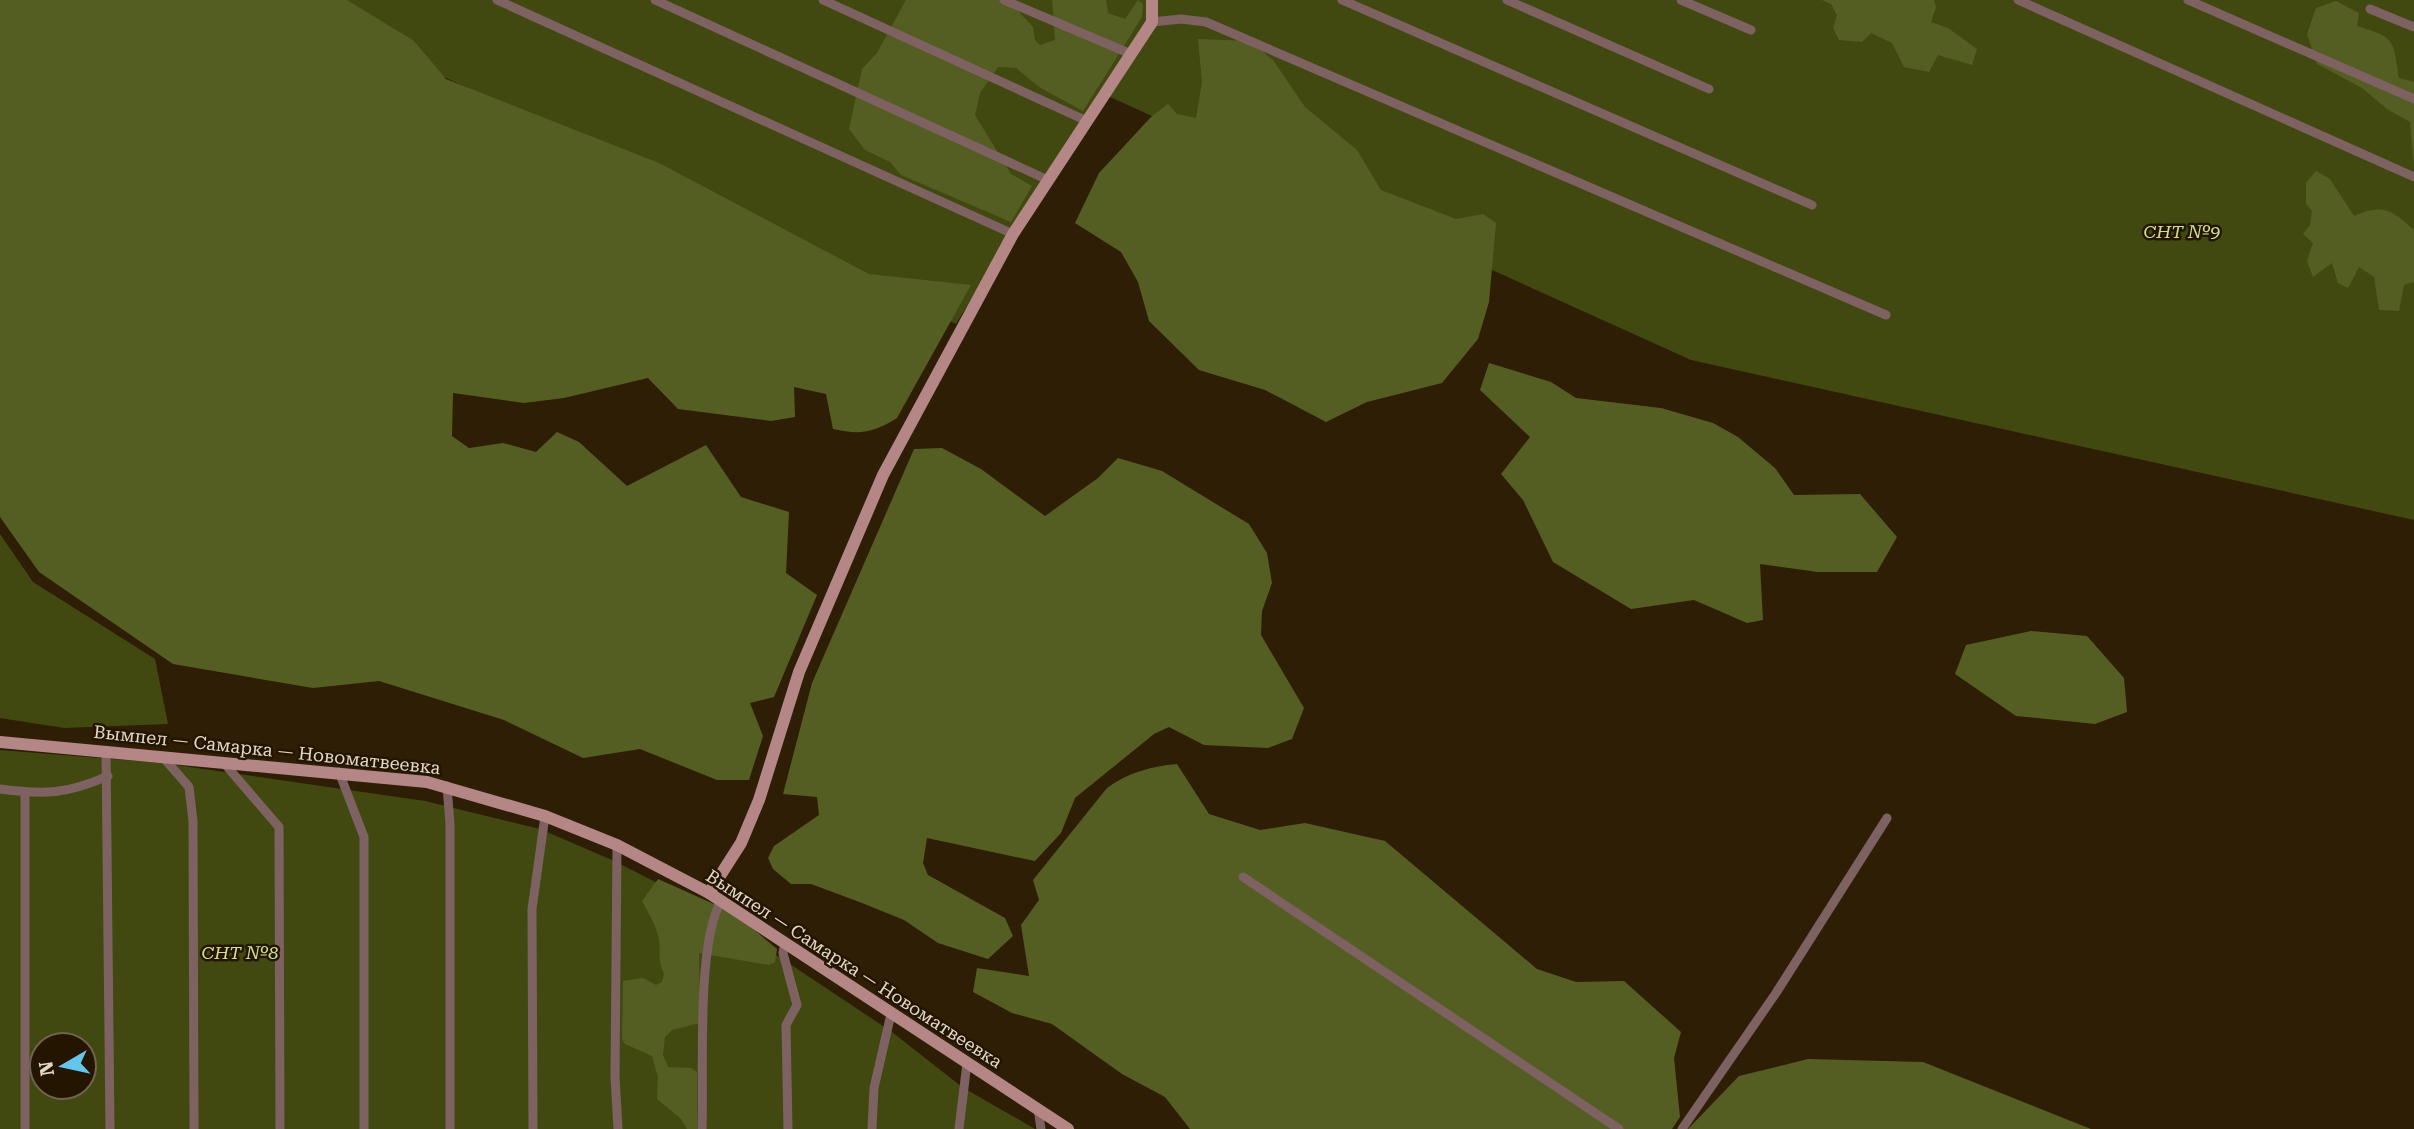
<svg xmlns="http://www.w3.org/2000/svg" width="2414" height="1129" font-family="'Roboto Serif',serif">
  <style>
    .green { fill: #414910; fill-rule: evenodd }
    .forest { fill: #555e22 }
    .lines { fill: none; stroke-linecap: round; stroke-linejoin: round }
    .street { stroke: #7e6262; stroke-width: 9 }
    .secondary { stroke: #b48686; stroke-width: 12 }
    .labels { text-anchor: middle; stroke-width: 5; stroke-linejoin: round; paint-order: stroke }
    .park-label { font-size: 18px; font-style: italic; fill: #d1e189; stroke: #241500 }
    .street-label { font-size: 18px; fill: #e2d8c9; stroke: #241500 }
  </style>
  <rect width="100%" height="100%" fill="#2e1e05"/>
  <g class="green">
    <polygon points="285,0 2414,0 2414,520 1691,360 1099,92 956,324"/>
    <polygon points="0,534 33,582 155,659 168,724 64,728 0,718"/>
    <path d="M 0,750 L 162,763 L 425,801 L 540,829 L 612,860 L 701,905 L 892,1032 L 962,1087 L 1035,1129 L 0,1129 ZM 42,1045 L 84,1045 L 84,1087 L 42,1087 Z"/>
  </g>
  <g class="forest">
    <path d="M 0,0 L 347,0 L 414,41 L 446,79 L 659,163 L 869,274 L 971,285 L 897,418 C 873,433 860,435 833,429 L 826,394 L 794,387 L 795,417 L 771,421 L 678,409 L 648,378 L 564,398 L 524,403 L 453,393 L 452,436 L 469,448 L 503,443 L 536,452 L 557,432 L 579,442 L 627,486 L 706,445 L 741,497 L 789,512 L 786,573 L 817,595 L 774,697 L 750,703 L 763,736 L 749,780 L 717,780 L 640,749 L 583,758 L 504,720 L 379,681 L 313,688 L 173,664 L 39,572 L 0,517 Z"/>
    <polygon points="906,0 1008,0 1033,27 1035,40 1040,45 1055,40 1052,0 1106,0 1108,13 1125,19 1138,0 1143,4 1142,17 1083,111 1039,87 1016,68 998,67 980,93 975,115 1011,174 1032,186 1011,222 901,175 890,162 865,150 849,129 862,69 877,53"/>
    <polygon points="1822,0 1934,0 1936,7 1931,22 1948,28 1977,49 1972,65 1938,55 1929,72 1904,67 1892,43 1871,33 1862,42 1839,40 1833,28 1837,15 1831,4"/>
    <path d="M 2336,1 L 2359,13 L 2357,26 C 2396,38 2393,39 2399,78 L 2414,82 L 2414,166 L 2410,122 L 2387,109 L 2362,88 L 2317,64 L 2307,34 L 2316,8 Z"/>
    <polygon points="1198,39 1250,41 1273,60 1305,107 1357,150 1381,190 1456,219 1483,214 1496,223 1489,302 1478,339 1442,383 1367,402 1326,422 1265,390 1199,370 1149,321 1138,282 1121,252 1075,223 1099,173 1152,116 1168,104 1177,114 1196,118 1202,82"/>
    <path d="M 2316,171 L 2330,179 L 2354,216 C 2383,203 2392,210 2414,230 L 2414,282 L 2404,285 L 2399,311 L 2379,310 L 2374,277 L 2359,267 L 2348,288 L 2338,283 L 2332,263 L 2313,277 L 2307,261 L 2313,243 L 2303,234 L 2310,225 L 2312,211 L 2306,204 L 2306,183 Z"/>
    <polygon points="1489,363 1551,382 1576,398 1661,408 1713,423 1738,437 1775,468 1794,495 1860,494 1897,537 1877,572 1818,572 1760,564 1763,620 1747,623 1694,600 1631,609 1553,562 1523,500 1501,474 1530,437 1480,390"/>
    <polygon points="942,448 981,469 1045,516 1098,478 1118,458 1162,471 1249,524 1267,553 1272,583 1262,611 1261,635 1304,708 1292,739 1268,748 1204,745 1169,727 1154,734 1075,798 1061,833 1035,861 927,838 923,863 928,875 1005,918 1013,936 988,959 938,943 904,920 862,903 811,884 791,884 773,869 768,858 774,846 819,815 817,797 783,794 812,683 914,449"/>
    <polygon points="2031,631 2087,636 2124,678 2127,712 2095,724 2016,716 1955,674 1966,645"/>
    <path d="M 1177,764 L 1209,814 L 1260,830 L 1305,823 L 1385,841 L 1537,969 L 1576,982 L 1624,981 L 1681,1032 L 1674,1058 L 1680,1117 L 1672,1129 L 1190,1129 L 1165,1097 L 1122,1074 L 1052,1024 L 1012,1013 L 973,992 L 977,968 L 1029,976 L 1021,925 L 1039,900 L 1033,880 L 1107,788 C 1127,773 1152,766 1177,764 Z"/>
    <path d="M 658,879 L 734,913 L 777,949 L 775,962 L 769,965 L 699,953 L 700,1023 L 672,1030 L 665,1037 L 663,1055 L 668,1067 L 691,1068 L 697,1072 L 697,1129 L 687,1129 L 681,1119 L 657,1099 L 658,1077 L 652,1056 L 625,1044 L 622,1039 L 623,981 L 643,978 L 656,985 L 662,982 L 664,973 C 657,961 661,952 659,939 C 656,925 649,914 642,901 Z"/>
    <polygon points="1808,1059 1923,1062 2091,1129 1688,1129 1739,1076"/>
  </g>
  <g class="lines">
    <g class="street">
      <polyline points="497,0 1013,234"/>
      <polyline points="655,0 1048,180"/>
      <polyline points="823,0 1087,121"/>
      <polyline points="1004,0 1131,54"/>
      <polyline points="1342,0 1812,205"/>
      <polyline points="1507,0 1709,89"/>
      <polyline points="1681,0 1751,30"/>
      <polyline points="2018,0 2414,177"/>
      <polyline points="2188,0 2414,99"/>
      <polyline points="2370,9 2414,27"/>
      <polyline points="1152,22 1181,19 1206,22 1886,315"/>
      <polyline points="106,752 110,1129"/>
      <polyline points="162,756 189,787 193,821 194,1129"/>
      <polyline points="224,763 279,827 280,1129"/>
      <polyline points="339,772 364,837 364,1129"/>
      <polyline points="447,786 450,824 450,1129"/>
      <path d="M 0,789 C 45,795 67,794 108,776"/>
      <polyline points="617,845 615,1077 618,1129"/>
      <polyline points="1243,877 1619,1129"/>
      <polyline points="785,942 783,953 797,1005 786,1025 788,1129"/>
      <polyline points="1038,1108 1041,1129"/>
      <polyline points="25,1129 25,793"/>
      <polyline points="533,1129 532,909 545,816"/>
      <path d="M 702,1129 C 704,1074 696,945 721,901"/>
      <polyline points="872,1129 874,1088 891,1014"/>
      <polyline points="959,1129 967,1063"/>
      <polyline points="1682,1129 1776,993 1887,818"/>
    </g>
    <g class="secondary">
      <polyline points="0,742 427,782 545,816 617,845 709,893 1068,1129"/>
      <polyline points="709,893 741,843 759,800 799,672 883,475 1013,234 1152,22 1152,0"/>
    </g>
  </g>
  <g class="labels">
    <g class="park-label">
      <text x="2182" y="238">СНТ №9</text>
      <text x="240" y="959">СНТ №8</text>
    </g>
    <g class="street-label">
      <text transform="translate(267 750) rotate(6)" y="6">Вымпел — Самарка — Новоматвеевка</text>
      <text transform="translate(854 969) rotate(33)" y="6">Вымпел — Самарка — Новоматвеевка</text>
    </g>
  </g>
  <g transform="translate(63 1066) rotate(261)"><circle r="33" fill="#241500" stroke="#706350" stroke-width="2"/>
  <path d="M0-5L12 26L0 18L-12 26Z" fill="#64c5ee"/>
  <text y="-10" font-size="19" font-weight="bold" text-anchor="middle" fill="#e2d8c9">N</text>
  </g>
</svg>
